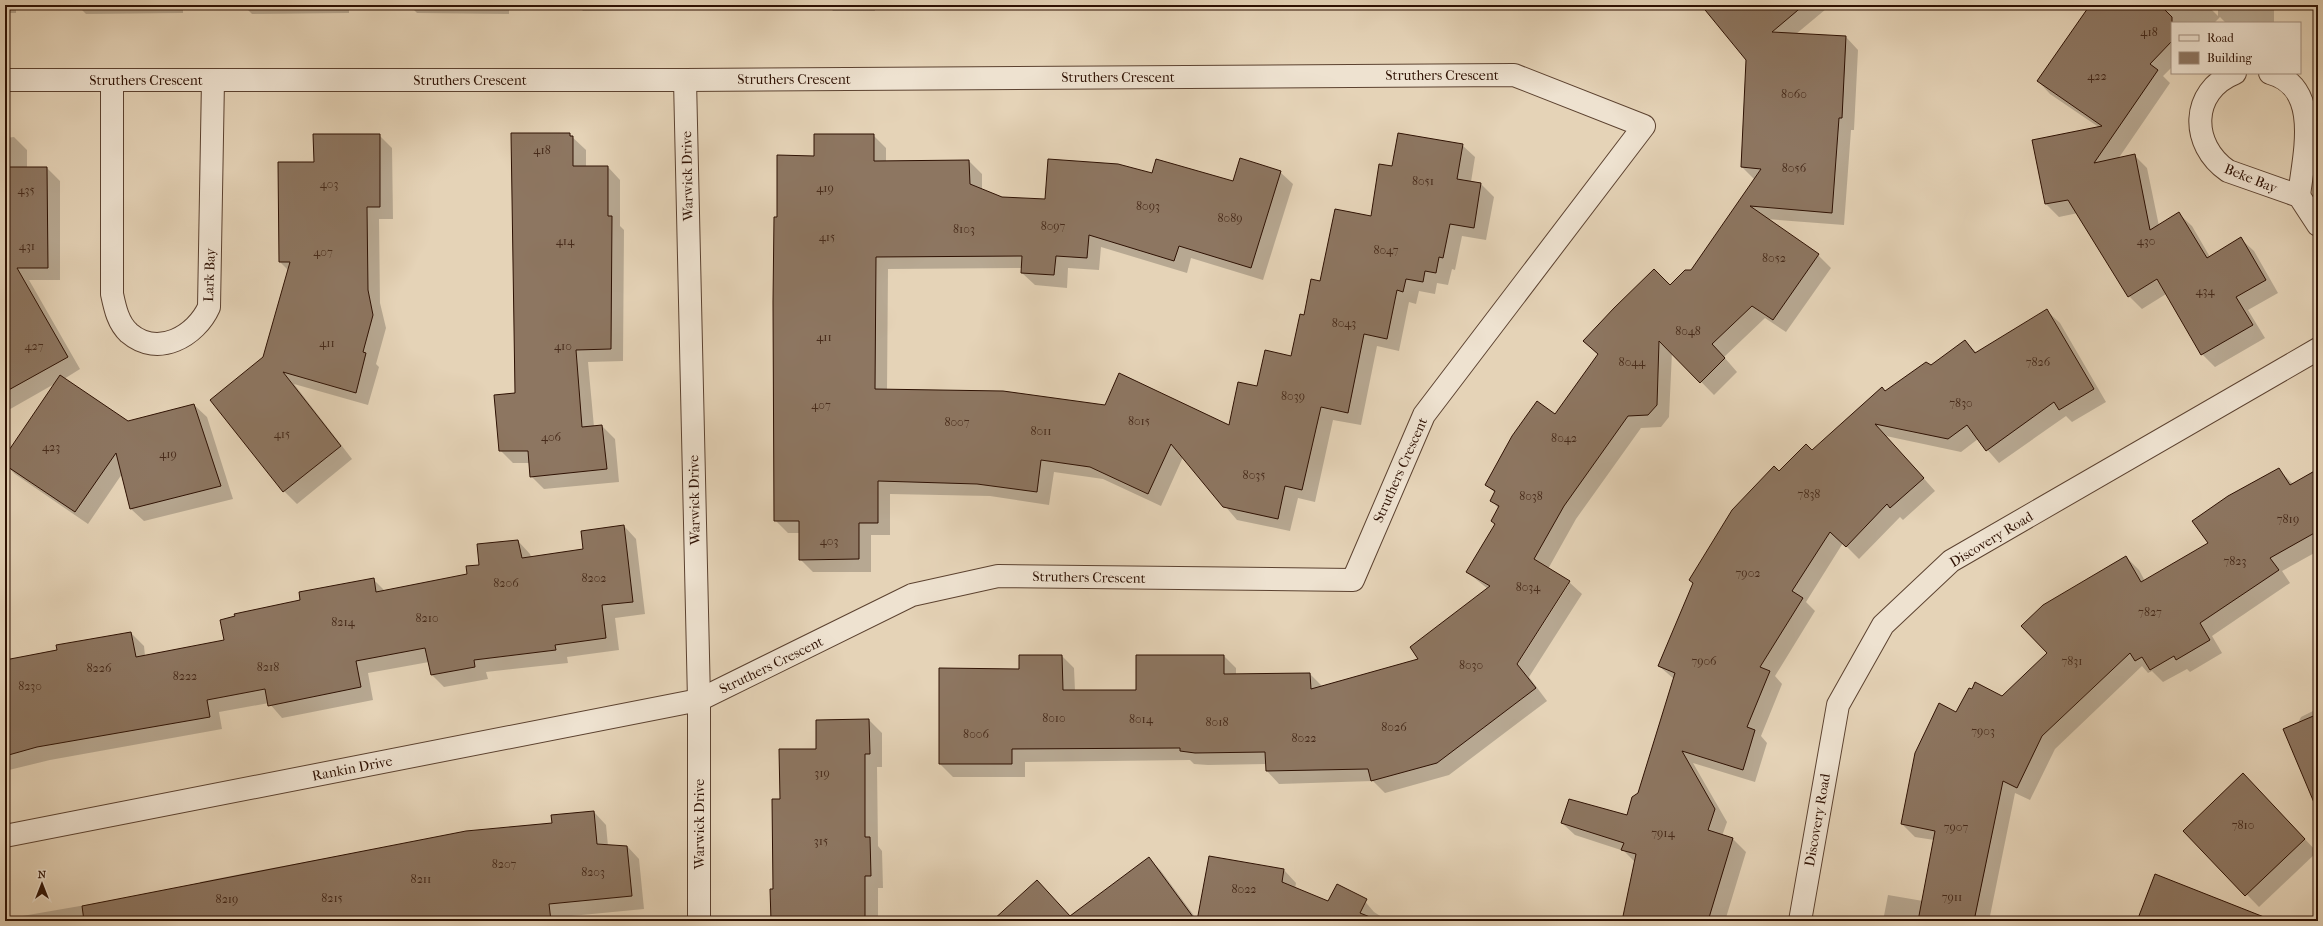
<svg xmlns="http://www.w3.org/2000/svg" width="2323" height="926" font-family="'IM FELL French Canon',serif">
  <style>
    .shadow { fill: #0003; fill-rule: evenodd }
    .building { fill: #8d7661; stroke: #2e1103 }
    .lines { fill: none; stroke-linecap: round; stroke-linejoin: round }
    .minor-casing { stroke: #5c4230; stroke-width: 24 }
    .minor { stroke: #eee2d0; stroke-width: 22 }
    .labels { text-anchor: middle; stroke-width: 3.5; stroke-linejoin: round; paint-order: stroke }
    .number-label { font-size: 12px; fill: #462a1a }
    .street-label { font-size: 14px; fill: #2e1103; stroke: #eee2d0 }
  </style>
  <rect width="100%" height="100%" fill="#e5d3b7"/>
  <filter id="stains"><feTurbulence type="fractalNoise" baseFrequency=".005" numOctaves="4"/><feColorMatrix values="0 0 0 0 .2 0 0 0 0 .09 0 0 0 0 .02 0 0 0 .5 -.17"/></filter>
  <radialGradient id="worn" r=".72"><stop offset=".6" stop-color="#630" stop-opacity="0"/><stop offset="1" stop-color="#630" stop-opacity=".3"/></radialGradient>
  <g class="shadow">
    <rect x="5" y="5" width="11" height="8"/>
    <polygon points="77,5 183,5 183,13 86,14"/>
    <polygon points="243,5 349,5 349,13 252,14"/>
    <polygon points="409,5 509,5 509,14 417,13"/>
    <polygon points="577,5 762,5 762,8 583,11"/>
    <polygon points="828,5 1093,5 1093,9 874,6 875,11 833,11"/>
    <polygon points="1156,5 1423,5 1423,9 1161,10"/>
    <polygon points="1467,5 1505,5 1505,8"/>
    <path d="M 1702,5 L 1823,5 L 1826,9 L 1796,34 L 1846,37 L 1858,50 L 1854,130 L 1851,130 L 1844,225 L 1766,219 L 1818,255 L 1831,268 L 1786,332 L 1765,318 L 1724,357 L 1737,372 L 1714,395 L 1672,352 L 1669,417 L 1661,427 L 1641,428 L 1576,519 L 1548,569 L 1569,582 L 1582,594 L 1529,677 L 1547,701 L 1449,775 L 1385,793 L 1373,781 L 1279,784 L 1267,771 L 1267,764 L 1208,765 L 1194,764 L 1190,760 L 1025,762 L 1025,777 L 953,777 L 940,764 L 940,669 L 1020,670 L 1062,656 L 1074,668 L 1075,691 L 1137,691 L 1224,656 L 1236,668 L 1236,675 L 1310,674 L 1323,687 L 1420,659 L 1488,589 L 1467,572 L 1496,525 L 1492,521 L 1499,509 L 1491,500 L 1495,493 L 1487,485 L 1555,415 L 1598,355 L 1585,341 L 1692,271 L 1755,180 L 1742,167 L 1748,60 ZM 1567,584 L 1569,584 L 1515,668 L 1514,667 Z"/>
    <polygon points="2092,5 2207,5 2218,16 2218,5 2274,5 2274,23 2226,23 2220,17 2214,23 2172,23 2172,67 2163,76 2170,83 2118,159 2135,156 2147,168 2159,226 2179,214 2192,226 2210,257 2241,239 2254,251 2278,293 2248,310 2265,338 2215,367 2202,354 2166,294 2142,309 2129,296 2078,213 2059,217 2046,204 2033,141 2100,128 2050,94 2038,81"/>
    <polygon points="2318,27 2318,34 2315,31"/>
    <polygon points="569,134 586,150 586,167 608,167 620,180 620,226 624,230 623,361 588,362 594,427 602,426 615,439 619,482 544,489 531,476 530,463 513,463 500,450 516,393"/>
    <polygon points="873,135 886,148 886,162 969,161 982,174 982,190 1002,198 1046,200 1152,174 1234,182 1280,172 1293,184 1263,280 1191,258 1187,273 1101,247 1099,270 1068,268 1067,288 1035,285 1022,273 1023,268 888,269 887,390 1229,427 1258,387 1292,357 1304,317 1321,282 1371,218 1393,167 1462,145 1475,157 1471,182 1481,184 1494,197 1486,240 1462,236 1455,270 1452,269 1448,285 1437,283 1435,294 1419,291 1416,304 1409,302 1399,351 1377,346 1361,425 1333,420 1315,502 1298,498 1290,531 1237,520 1183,457 1161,506 1103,479 1054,472 1049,505 990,496 890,494 890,535 871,535 871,572 813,572 800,559 800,533 788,533 775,520 778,218 815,157"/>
    <polygon points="380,136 392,148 393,219 379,219 380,303 386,328 376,364 379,367 368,405 294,384 352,459 297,504 284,491 264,358 288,270 280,262 315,163"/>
    <polygon points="14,137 27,150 27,168 47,168 60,181 60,280 29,280 80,369 64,379 128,422 194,405 207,417 233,499 144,521 131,509 122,474 88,524 15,474 5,464 5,458 56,383 5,412 5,138"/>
    <polygon points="2047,311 2060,323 2106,402 2072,422 2066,416 1999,463 1978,439 1961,452 1886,436 1935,491 1903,520 1900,517 1859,559 1843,543 1806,602 1815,611 1775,676 1782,684 1761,736 1767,743 1755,782 1693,763 1727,822 1722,836 1733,839 1746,852 1725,921 1619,921 1624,917 1635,862 1624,851 1575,835 1562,823 1627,816 1639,794 1674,679 1659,666 1779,473 1812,452 1885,392 1931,366 1965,341 1977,353"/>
    <polygon points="2278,469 2293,484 2318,470 2318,551 2282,571 2290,583 2212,636 2222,653 2190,672 2187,669 2163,682 2152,671 2148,673 2142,666 2055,749 2030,800 2015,793 1989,921 1883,921 1888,895 1923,901 1934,840 1915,837 1902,824 1957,714 2002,697 2049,653 2126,557 2139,570 2145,581 2209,544"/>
    <polygon points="624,526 636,539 645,614 615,618 619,650 567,657 568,663 486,672 488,679 444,687 432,675 429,662 368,673 373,700 282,718 269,703 219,712 222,729 50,760 9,770 5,766 5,661 131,633 144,646 145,656 225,641 301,601 373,579 385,591 468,575 518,541 530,554 531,557 584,550"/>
    <polygon points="2313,711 2318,715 2318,810 2298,723 2301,717"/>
    <polygon points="869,720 882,733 882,767 877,767 878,846 882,851 883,888 878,888 878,921 772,921 781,800 817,750"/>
    <polygon points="2256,787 2317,852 2259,907 2185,831"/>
    <polygon points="594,812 606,825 608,846 627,846 639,859 644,909 561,917 562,921 5,921 5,919 201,885 200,882 246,873 466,832 553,824"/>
    <polygon points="1149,858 1161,871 1198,921 993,921 1071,917"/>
    <polygon points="1284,870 1296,883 1295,889 1329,902 1362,898 1374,912 1388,921 1198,921"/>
  </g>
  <g class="building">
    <polygon points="1701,5 1804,5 1772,32 1846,36 1842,118 1839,118 1832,213 1750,206 1819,254 1773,320 1752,306 1712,344 1725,358 1700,383 1659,341 1657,405 1648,415 1628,416 1564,506 1534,559 1570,581 1517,664 1536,688 1437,763 1371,781 1368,769 1266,771 1265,752 1195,753 1180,751 1180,748 1012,749 1012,764 939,764 939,668 1019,669 1019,655 1062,655 1063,690 1136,690 1136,655 1224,655 1224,674 1310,673 1311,689 1418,659 1410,647 1490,586 1466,572 1495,524 1491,521 1499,506 1490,501 1495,491 1485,485 1512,436 1537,401 1555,414 1598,354 1583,341 1614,308 1654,269 1670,285 1685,270 1691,270 1761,169 1741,167 1746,60"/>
    <polygon points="2090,5 2160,5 2172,17 2172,41 2150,64 2158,70 2094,163 2135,154 2150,230 2179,212 2207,258 2241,237 2266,280 2236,297 2253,325 2201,355 2157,279 2128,297 2068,200 2045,204 2032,140 2102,126 2037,81"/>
    <polygon points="511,133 570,133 570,136 573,136 573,166 608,166 608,216 612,216 611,349 576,350 582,427 602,425 607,469 530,477 528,451 499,451 494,395 515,393"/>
    <polygon points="1398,133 1463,144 1457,179 1481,183 1474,228 1450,224 1443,258 1439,257 1436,273 1425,271 1423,282 1406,279 1403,292 1397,290 1387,339 1364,334 1348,413 1321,407 1302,490 1285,486 1278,519 1223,507 1171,444 1148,494 1090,467 1041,460 1037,492 977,484 878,481 878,523 859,523 859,559 799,560 799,521 774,521 773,302 774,217 777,217 777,155 814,156 814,134 874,134 874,161 969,160 970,184 1002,197 1045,199 1048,159 1118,164 1152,173 1156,159 1233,181 1240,158 1281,171 1251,268 1179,246 1174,261 1089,235 1087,258 1056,256 1054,275 1021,273 1022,256 876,257 875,389 1003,391 1105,405 1119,373 1229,425 1238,382 1257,386 1265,350 1291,356 1300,314 1304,315 1311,279 1320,281 1335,209 1371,216 1379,164 1392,166"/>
    <polygon points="313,134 380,134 380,207 367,207 368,290 373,315 363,352 366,353 356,393 283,372 341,446 283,492 210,400 263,357 290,262 279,262 278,162 314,162"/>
    <polygon points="5,167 47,167 48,268 17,268 68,357 5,392"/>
    <polygon points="2047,309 2094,389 2059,410 2054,402 1986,451 1967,425 1948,439 1875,424 1924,478 1890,508 1887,504 1846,547 1830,532 1792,591 1803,598 1760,667 1770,671 1747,727 1755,730 1743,770 1682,751 1715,809 1708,830 1733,838 1708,921 1622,921 1636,854 1621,850 1624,843 1561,823 1569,799 1627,815 1632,797 1638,793 1675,673 1658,666 1693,583 1689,580 1732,510 1774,466 1779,471 1806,444 1812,450 1882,387 1885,391 1926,362 1931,365 1965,340 1975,353"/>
    <polygon points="60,375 128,421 194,404 221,486 130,509 116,453 75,512 5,465 5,456"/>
    <polygon points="2279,468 2290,485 2318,469 2318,531 2270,558 2279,570 2200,623 2210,640 2176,660 2174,656 2150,670 2142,657 2135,661 2130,653 2042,736 2017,788 2003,781 1974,921 1918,921 1935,831 1901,824 1915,753 1939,703 1956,712 1969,688 1972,689 1975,682 2002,696 2047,653 2021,626 2043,605 2126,556 2141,582 2208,543 2192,521 2228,496"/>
    <polygon points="624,525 633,602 602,605 606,638 555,645 556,650 474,660 475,667 431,675 425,648 356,661 361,687 268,706 265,689 207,700 210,717 37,747 5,756 5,660 57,650 56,645 131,632 136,657 224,640 220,620 235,616 234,614 300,600 299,592 374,578 376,592 467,574 466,566 479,565 477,544 518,540 522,558 583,549 581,531"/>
    <polygon points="2318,714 2318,812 2283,729"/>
    <polygon points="869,719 870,754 865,754 865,837 870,837 871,876 865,876 865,921 771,921 770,889 773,889 772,799 780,799 779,749 816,749 816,720"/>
    <polygon points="2243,773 2305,839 2245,896 2183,831"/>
    <polygon points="594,811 597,844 627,846 632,896 549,904 551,921 84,921 82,906 466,831 552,823 551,815"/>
    <polygon points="1209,856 1284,869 1282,882 1328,901 1337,884 1367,899 1360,913 1375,919 1375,921 1197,921"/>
    <polygon points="1149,857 1196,921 992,921 1037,880 1070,916"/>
    <polygon points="2155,874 2269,919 2268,921 2137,921"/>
  </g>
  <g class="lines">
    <g class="minor-casing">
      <g id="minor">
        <path d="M 2235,73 C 2190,91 2190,145 2228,171 L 2299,196 L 2318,225"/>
        <path d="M 2270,73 C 2323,87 2303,158 2299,196"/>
        <polyline points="5,80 685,80 1514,75 1644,126 1424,415 1353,580 998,576 912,595 699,700 5,836"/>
        <path d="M 112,80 L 112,294 C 115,308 118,323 129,333 C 158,358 196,336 209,307 L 213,80"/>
        <polyline points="685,80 699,700 699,921"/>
        <polyline points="1800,921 1838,705 1883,625 1951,561 2318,349"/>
      </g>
    </g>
    <use href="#minor" class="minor"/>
  </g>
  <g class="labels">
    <g class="number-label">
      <text x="2149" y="36">418</text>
      <text x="2097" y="80">422</text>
      <text x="1794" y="98">8060</text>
      <text x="542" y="154">418</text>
      <text x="1794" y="172">8056</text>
      <text x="1423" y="185">8051</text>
      <text x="329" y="188">403</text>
      <text x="825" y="192">419</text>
      <text x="26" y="194">435</text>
      <text x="1148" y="210">8093</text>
      <text x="1230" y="222">8089</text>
      <text x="1053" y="230">8097</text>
      <text x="964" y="233">8103</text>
      <text x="827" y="241">415</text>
      <text x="565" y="245">414</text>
      <text x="2146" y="245">430</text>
      <text x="27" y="250">431</text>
      <text x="1386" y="254">8047</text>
      <text x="323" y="256">407</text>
      <text x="1774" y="262">8052</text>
      <text x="2205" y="295">434</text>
      <text x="1344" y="327">8043</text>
      <text x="1688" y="335">8048</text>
      <text x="824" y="341">411</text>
      <text x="327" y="347">411</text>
      <text x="34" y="350">427</text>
      <text x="563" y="350">410</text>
      <text x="1632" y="366">8044</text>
      <text x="2038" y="366">7826</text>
      <text x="1293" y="400">8039</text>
      <text x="1961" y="407">7830</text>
      <text x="821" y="409">407</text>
      <text x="1139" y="425">8015</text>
      <text x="957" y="426">8007</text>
      <text x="1041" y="435">8011</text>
      <text x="282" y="438">415</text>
      <text x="551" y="441">406</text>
      <text x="1564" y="442">8042</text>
      <text x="51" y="451">423</text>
      <text x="168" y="458">419</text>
      <text x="1254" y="479">8035</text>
      <text x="1809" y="498">7838</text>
      <text x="1531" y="500">8038</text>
      <text x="2288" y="523">7819</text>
      <text x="829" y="545">403</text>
      <text x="2235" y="565">7823</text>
      <text x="1748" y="577">7902</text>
      <text x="594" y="582">8202</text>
      <text x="506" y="587">8206</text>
      <text x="1528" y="591">8034</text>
      <text x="2150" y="616">7827</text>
      <text x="427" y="622">8210</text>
      <text x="343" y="626">8214</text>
      <text x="1704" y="665">7906</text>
      <text x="2072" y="665">7831</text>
      <text x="1471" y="669">8030</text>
      <text x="268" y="671">8218</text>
      <text x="99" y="672">8226</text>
      <text x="185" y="680">8222</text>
      <text x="30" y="690">8230</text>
      <text x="1054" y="722">8010</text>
      <text x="1141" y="723">8014</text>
      <text x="1217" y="726">8018</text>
      <text x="1394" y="731">8026</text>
      <text x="1983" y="735">7903</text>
      <text x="976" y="738">8006</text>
      <text x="1304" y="742">8022</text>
      <text x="822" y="777">319</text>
      <text x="2243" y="829">7810</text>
      <text x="1956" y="831">7907</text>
      <text x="1663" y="837">7914</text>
      <text x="821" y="845">315</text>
      <text x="504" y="868">8207</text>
      <text x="593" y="876">8203</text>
      <text x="421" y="883">8211</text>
      <text x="1244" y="893">8022</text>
      <text x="1952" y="901">7911</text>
      <text x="332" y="902">8215</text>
      <text x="227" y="903">8219</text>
    </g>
    <g class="street-label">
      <text x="1442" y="80">Struthers Crescent</text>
      <text x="1118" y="82">Struthers Crescent</text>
      <text x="794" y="84">Struthers Crescent</text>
      <text x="146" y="85">Struthers Crescent</text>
      <text x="470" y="85">Struthers Crescent</text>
      <text transform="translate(687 176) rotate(-91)" y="5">Warwick Drive</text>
      <text transform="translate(2251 178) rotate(22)" y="5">Beke Bay</text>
      <text transform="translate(209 275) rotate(-88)" y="5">Lark Bay</text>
      <text transform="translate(1400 470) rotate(-66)" y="5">Struthers Crescent</text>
      <text transform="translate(694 500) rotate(-91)" y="5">Warwick Drive</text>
      <text transform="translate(1991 539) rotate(-31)" y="5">Discovery Road</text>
      <text transform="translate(1089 577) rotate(1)" y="5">Struthers Crescent</text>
      <text transform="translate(771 665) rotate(-26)" y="5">Struthers Crescent</text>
      <text transform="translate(352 768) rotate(-11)" y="5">Rankin Drive</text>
      <text transform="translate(1817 820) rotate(-80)" y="5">Discovery Road</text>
      <text transform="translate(699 824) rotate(-90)" y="5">Warwick Drive</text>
    </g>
  </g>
  <rect width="2323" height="926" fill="none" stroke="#e5d3b7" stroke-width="20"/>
  <rect x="6" y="6" width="2311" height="914" fill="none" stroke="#2e1103" stroke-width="2"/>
  <rect x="10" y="10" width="2303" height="906" fill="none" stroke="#2e1103"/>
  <rect x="2171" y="22" width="130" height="52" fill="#eee2d0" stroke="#a18e7e"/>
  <rect x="2179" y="35" width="20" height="6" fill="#eee2d0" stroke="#a18e7e"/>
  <text x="2207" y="42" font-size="12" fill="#2e1103">Road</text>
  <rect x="2179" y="52" width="20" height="12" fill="#8d7661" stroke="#a18e7e"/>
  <text x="2207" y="62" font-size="12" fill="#2e1103">Building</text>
  <g transform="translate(42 884)" stroke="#eee2d0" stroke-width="3" paint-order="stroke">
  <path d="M0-3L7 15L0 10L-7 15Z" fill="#2e1103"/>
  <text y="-6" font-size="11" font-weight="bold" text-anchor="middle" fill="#2e1103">N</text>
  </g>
  <rect width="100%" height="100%" filter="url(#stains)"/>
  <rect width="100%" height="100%" fill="url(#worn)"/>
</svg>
